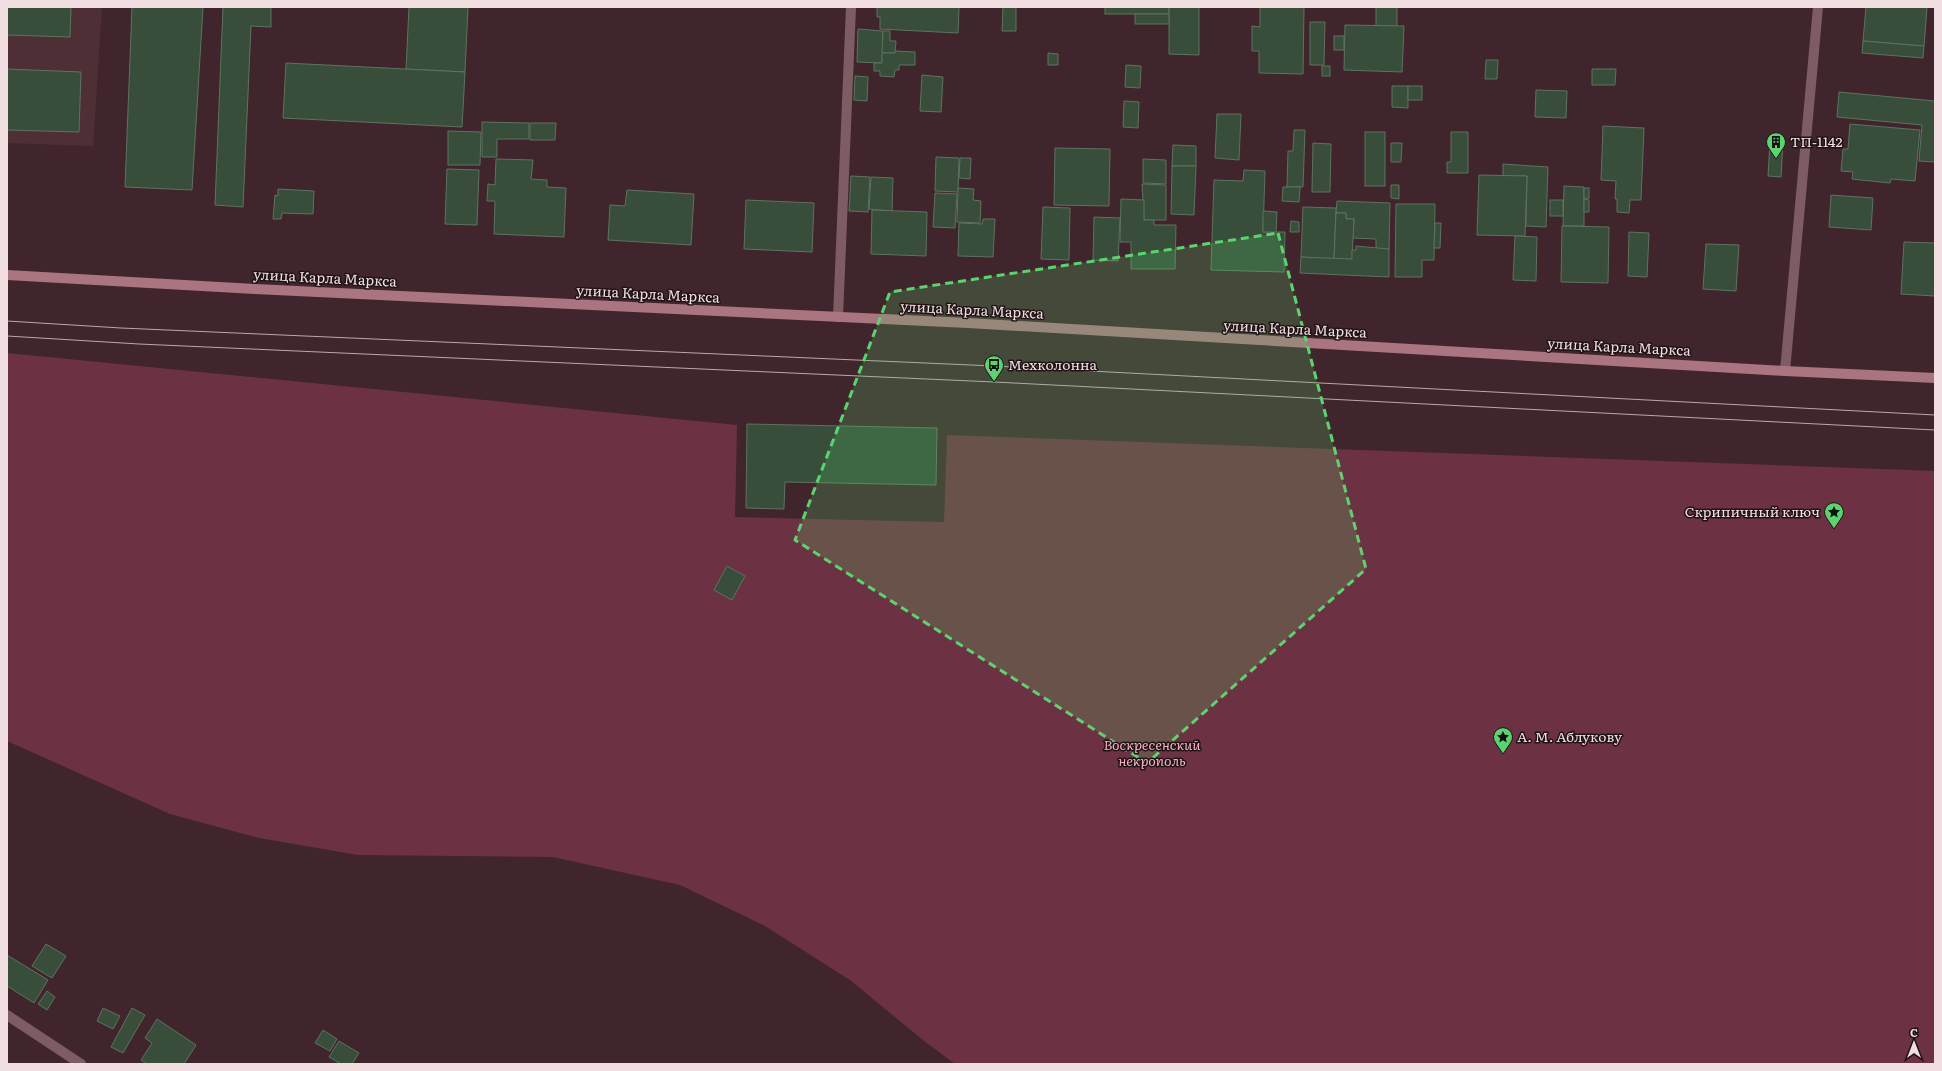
<svg xmlns="http://www.w3.org/2000/svg" width="1942" height="1071" font-family="Literata,serif">
  <style>
    .built { fill: #4f2f36 }
    .green { fill: #6c3142 }
    .building { fill: #384d3a; stroke: #5d735f }
    .lines { fill: none; stroke-linecap: round; stroke-linejoin: round }
    .minor { stroke: #7e5c63; stroke-width: 10 }
    .secondary { stroke: #aa7480; stroke-width: 10 }
    .tram { stroke: #bca7ab; stroke-width: 1 }
    .marked { fill: #59d56f; fill-opacity: 0.2; stroke: #59d56f; stroke-width: 3; stroke-dasharray: 8 5; stroke-linejoin: round }
    .labels { text-anchor: middle; stroke-width: 3; stroke-linejoin: round; paint-order: stroke }
    .poi-label { font-size: 14px; fill: #f0dee1; stroke: #1f1315; text-anchor: start }
    .street-label { font-size: 14px; fill: #f0dee1; stroke: #1f1315 }
    .park-label { font-size: 14px; font-style: italic; fill: #f4b2c0; stroke: #1f1315 }
  </style>
  <rect width="100%" height="100%" fill="#40262c"/>
  <polygon class="built" points="7,7 102,7 93,146 7,143"/>
  <polygon class="green" points="7,353 737,425 735,517 944,522 947,435 1935,471 1935,1064 955,1064 924,1041 850,980 765,926 680,885 553,857 358,855 259,838 170,814 7,741"/>
  <g class="building">
    <polygon points="7,7 71,7 70,37 7,35"/>
    <polygon points="132,7 203,7 192,190 125,187"/>
    <polygon points="223,7 271,7 271,27 251,26 243,207 215,205"/>
    <polygon points="409,7 468,7 465,72 406,69"/>
    <polygon points="877,7 959,7 958,33 880,29 880,17 877,17"/>
    <polygon points="1003,7 1016,7 1016,31 1002,31"/>
    <rect x="1105" y="7" width="64" height="7"/>
    <polygon points="1169,7 1199,7 1199,55 1169,54"/>
    <polygon points="1260,7 1304,7 1303,74 1259,73 1259,51 1252,51 1252,26 1260,27"/>
    <rect x="1376" y="7" width="21" height="19"/>
    <polygon points="1866,7 1927,7 1924,46 1863,41"/>
    <rect x="1135" y="14" width="34" height="10"/>
    <polygon points="1310,22 1325,22 1324,65 1310,65"/>
    <polygon points="1345,25 1404,26 1402,72 1344,70"/>
    <polygon points="858,29 883,31 882,63 857,62"/>
    <polygon points="883,31 890,31 890,41 896,41 895,53 882,53"/>
    <rect x="1334" y="36" width="10" height="14"/>
    <polygon points="1863,41 1924,46 1923,58 1862,53"/>
    <polygon points="895,51 915,52 915,65 899,65 899,70 895,70 894,77 880,76 880,71 874,71 874,63 882,63 882,53 895,53"/>
    <polygon points="1048,53 1058,54 1058,65 1048,65"/>
    <polygon points="1486,60 1498,60 1497,79 1485,79"/>
    <polygon points="286,63 465,72 462,127 283,118"/>
    <polygon points="1126,65 1141,66 1140,88 1125,87"/>
    <rect x="1322" y="66" width="8" height="10"/>
    <polygon points="7,69 81,72 79,132 7,130"/>
    <polygon points="1592,69 1616,69 1615,85 1592,85"/>
    <polygon points="922,75 943,77 941,112 920,111"/>
    <polygon points="855,76 868,77 867,101 854,100"/>
    <polygon points="1392,86 1408,86 1408,108 1392,107"/>
    <rect x="1408" y="86" width="14" height="14"/>
    <polygon points="1536,90 1567,91 1566,118 1535,117"/>
    <polygon points="1839,92 1935,101 1935,162 1919,161 1922,125 1837,117"/>
    <polygon points="1124,101 1139,102 1138,128 1123,127"/>
    <polygon points="1217,114 1241,114 1239,160 1215,158"/>
    <polygon points="482,122 529,123 529,139 497,139 497,157 482,157"/>
    <polygon points="530,123 556,123 555,140 530,140"/>
    <polygon points="1850,124 1920,130 1915,181 1891,179 1890,183 1852,179 1853,172 1841,171 1843,149 1848,149"/>
    <polygon points="1603,126 1644,128 1641,200 1630,200 1629,213 1617,212 1617,199 1615,199 1616,181 1601,180"/>
    <polygon points="1294,130 1305,130 1303,187 1287,187 1288,151 1293,151"/>
    <polygon points="448,131 481,132 480,165 448,165"/>
    <rect x="1365" y="132" width="20" height="54"/>
    <polygon points="1451,132 1468,132 1468,173 1447,173 1447,162 1451,162"/>
    <polygon points="1770,141 1783,142 1781,177 1768,176"/>
    <polygon points="1313,143 1331,144 1330,192 1312,192"/>
    <polygon points="1391,143 1402,143 1401,162 1391,162"/>
    <polygon points="1173,145 1196,146 1196,166 1172,166"/>
    <polygon points="1055,148 1110,149 1109,206 1054,205"/>
    <polygon points="936,157 959,158 958,192 935,191"/>
    <polygon points="960,158 971,158 970,179 959,178"/>
    <polygon points="496,159 533,160 531,179 547,180 547,187 566,188 564,237 494,234 495,201 487,201 488,184 495,185"/>
    <polygon points="1143,159 1166,160 1166,184 1143,183"/>
    <polygon points="1503,164 1548,167 1546,227 1526,226 1527,176 1503,176"/>
    <polygon points="1172,166 1196,166 1194,215 1171,214"/>
    <polygon points="447,169 479,170 477,225 445,224"/>
    <polygon points="1244,170 1265,171 1263,232 1285,232 1284,272 1211,270 1214,180 1243,181"/>
    <polygon points="1479,175 1527,176 1525,236 1477,235"/>
    <polygon points="851,176 870,177 868,212 849,211"/>
    <polygon points="871,177 893,178 892,211 869,209"/>
    <polygon points="1142,184 1166,185 1166,220 1144,220"/>
    <polygon points="1391,185 1399,185 1399,199 1391,198"/>
    <polygon points="1564,186 1584,187 1584,226 1563,226"/>
    <polygon points="1283,187 1300,187 1299,202 1282,201"/>
    <polygon points="958,188 974,189 973,200 981,201 980,223 957,222"/>
    <rect x="1584" y="188" width="5" height="10"/>
    <polygon points="278,189 314,191 313,214 282,213 281,219 273,219 275,195 278,196"/>
    <polygon points="627,190 694,194 691,245 608,240 610,205 625,206"/>
    <polygon points="935,193 957,194 955,228 933,227"/>
    <polygon points="1831,195 1873,198 1871,230 1829,227"/>
    <polygon points="1121,199 1144,200 1144,220 1154,220 1154,225 1176,225 1175,269 1131,269 1131,242 1120,242"/>
    <polygon points="1584,199 1589,200 1589,212 1584,212"/>
    <polygon points="746,200 814,203 812,252 744,249"/>
    <rect x="1550" y="200" width="13" height="16"/>
    <polygon points="1337,201 1390,203 1389,249 1376,249 1376,239 1353,238 1354,219 1346,219 1346,213 1336,213"/>
    <polygon points="1396,204 1435,204 1434,260 1422,260 1422,277 1395,277"/>
    <polygon points="1043,207 1070,208 1069,260 1041,259"/>
    <polygon points="1303,207 1336,208 1334,259 1301,257"/>
    <polygon points="872,210 927,212 926,256 871,254"/>
    <polygon points="1263,211 1277,212 1276,232 1263,232"/>
    <polygon points="1336,213 1346,213 1346,219 1354,219 1352,259 1334,259"/>
    <polygon points="1094,217 1120,218 1118,261 1093,260"/>
    <polygon points="983,219 995,219 993,257 958,256 959,223 982,224"/>
    <polygon points="1291,221 1299,222 1299,232 1290,232"/>
    <polygon points="1435,223 1441,223 1440,248 1434,248"/>
    <polygon points="1562,226 1609,227 1608,283 1561,282"/>
    <polygon points="1629,232 1649,233 1647,277 1628,276"/>
    <polygon points="1515,236 1537,237 1536,281 1513,280"/>
    <polygon points="1904,242 1935,243 1935,296 1901,294"/>
    <polygon points="1706,244 1739,245 1736,291 1703,289"/>
    <polygon points="1356,246 1389,249 1389,277 1300,273 1301,257 1352,259 1352,250 1356,250"/>
    <polygon points="747,424 937,428 936,485 785,482 784,509 746,508"/>
    <polygon points="727,566 745,576 732,600 714,590"/>
    <polygon points="46,944 66,956 52,978 32,966"/>
    <polygon points="7,955 48,980 34,1003 7,986"/>
    <polygon points="47,991 55,997 47,1010 38,1004"/>
    <polygon points="103,1008 120,1016 113,1029 97,1021"/>
    <polygon points="132,1008 145,1015 123,1053 111,1047"/>
    <polygon points="157,1019 196,1045 184,1064 147,1064 141,1060 152,1043 145,1038"/>
    <polygon points="323,1030 337,1039 330,1051 315,1043"/>
    <polygon points="339,1041 359,1053 352,1064 341,1064 329,1057"/>
  </g>
  <g class="lines">
    <g class="minor">
      <polyline points="838,317 851,7"/>
      <polyline points="1785,371 1818,7"/>
      <polyline points="7,1015 81,1064"/>
    </g>
    <polyline class="secondary" points="7,275 255,289 968,323 1785,371 1935,378"/>
    <g class="tram">
      <polyline points="7,321 121,328 994,366 1935,415"/>
      <polyline points="7,336 139,344 994,382 1935,430"/>
    </g>
  </g>
  <path class="marked" d="M 1278,233 L 1366,569 L 1147,763 L 795,540 L 890,292 Z"/>
  <defs>
    <g id="building-pin" transform="scale(1)"><path d="M0 17L-7.5 6A9.5 9.5 0 1 1 7.5 6Z" fill="#59d56f" stroke="#1f1315"/><path d="M-4-6H4V6H1V3H-1V6H-4ZM-2.5-4.3h1.7v1.8h-1.7ZM.8-4.3h1.7v1.8H.8ZM-2.5-1h1.7V.8h-1.7ZM.8-1h1.7V.8H.8Z" fill="#111"/></g>
    <g id="bus-pin" transform="scale(1)"><path d="M0 17L-7.5 6A9.5 9.5 0 1 1 7.5 6Z" fill="#59d56f" stroke="#1f1315"/><path d="M-5-6H5V4H4V6H2V4H-2V6H-4V4H-5ZM-3.5-4V0h7V-4ZM-3.5 1.2v1.5H-2V1.2ZM2 1.2v1.5H3.5V1.2Z" fill="#111"/></g>
    <g id="sight-pin" transform="scale(1)"><path d="M0 17L-7.5 6A9.5 9.5 0 1 1 7.5 6Z" fill="#59d56f" stroke="#1f1315"/><path d="M0-6L1.8-2.2L6-1.7L2.9 1.2L3.7 5.4L0 3.3L-3.7 5.4L-2.9 1.2L-6-1.7L-1.8-2.2Z" fill="#111"/></g>
  </defs>
  <g fill-rule="evenodd">
    <use href="#building-pin" x="1776" y="142"/>
    <use href="#bus-pin" x="994" y="365"/>
    <use href="#sight-pin" x="1834" y="512"/>
    <use href="#sight-pin" x="1503" y="737"/>
  </g>
  <g class="labels">
    <g class="poi-label">
      <text x="1790" y="147">ТП-1142</text>
      <text x="1008" y="370">Мехколонна</text>
      <text x="1820" y="517" text-anchor="end">Скрипичный ключ</text>
      <text x="1517" y="742">А. М. Аблукову</text>
    </g>
    <g class="street-label">
      <text transform="translate(325 278) rotate(3)" y="5">улица Карла Маркса</text>
      <text transform="translate(648 294) rotate(3)" y="5">улица Карла Маркса</text>
      <text transform="translate(972 310) rotate(3)" y="5">улица Карла Маркса</text>
      <text transform="translate(1295 329) rotate(3)" y="5">улица Карла Маркса</text>
      <text transform="translate(1619 347) rotate(3)" y="5">улица Карла Маркса</text>
    </g>
    <g class="park-label">
      <text x="1152" y="750">Воскресенский<tspan x="1152" dy="16">некрополь</tspan></text>
    </g>
  </g>
  <rect width="1942" height="1071" fill="none" stroke="#f0dee1" stroke-width="16"/>
  <g transform="translate(1914 1043)" stroke="#1f1315" stroke-width="3" paint-order="stroke">
  <path d="M0-3L7 15L0 10L-7 15Z" fill="#f0dee1"/>
  <text y="-6" font-size="11" font-weight="bold" text-anchor="middle" fill="#f0dee1">С</text>
  </g>
</svg>
